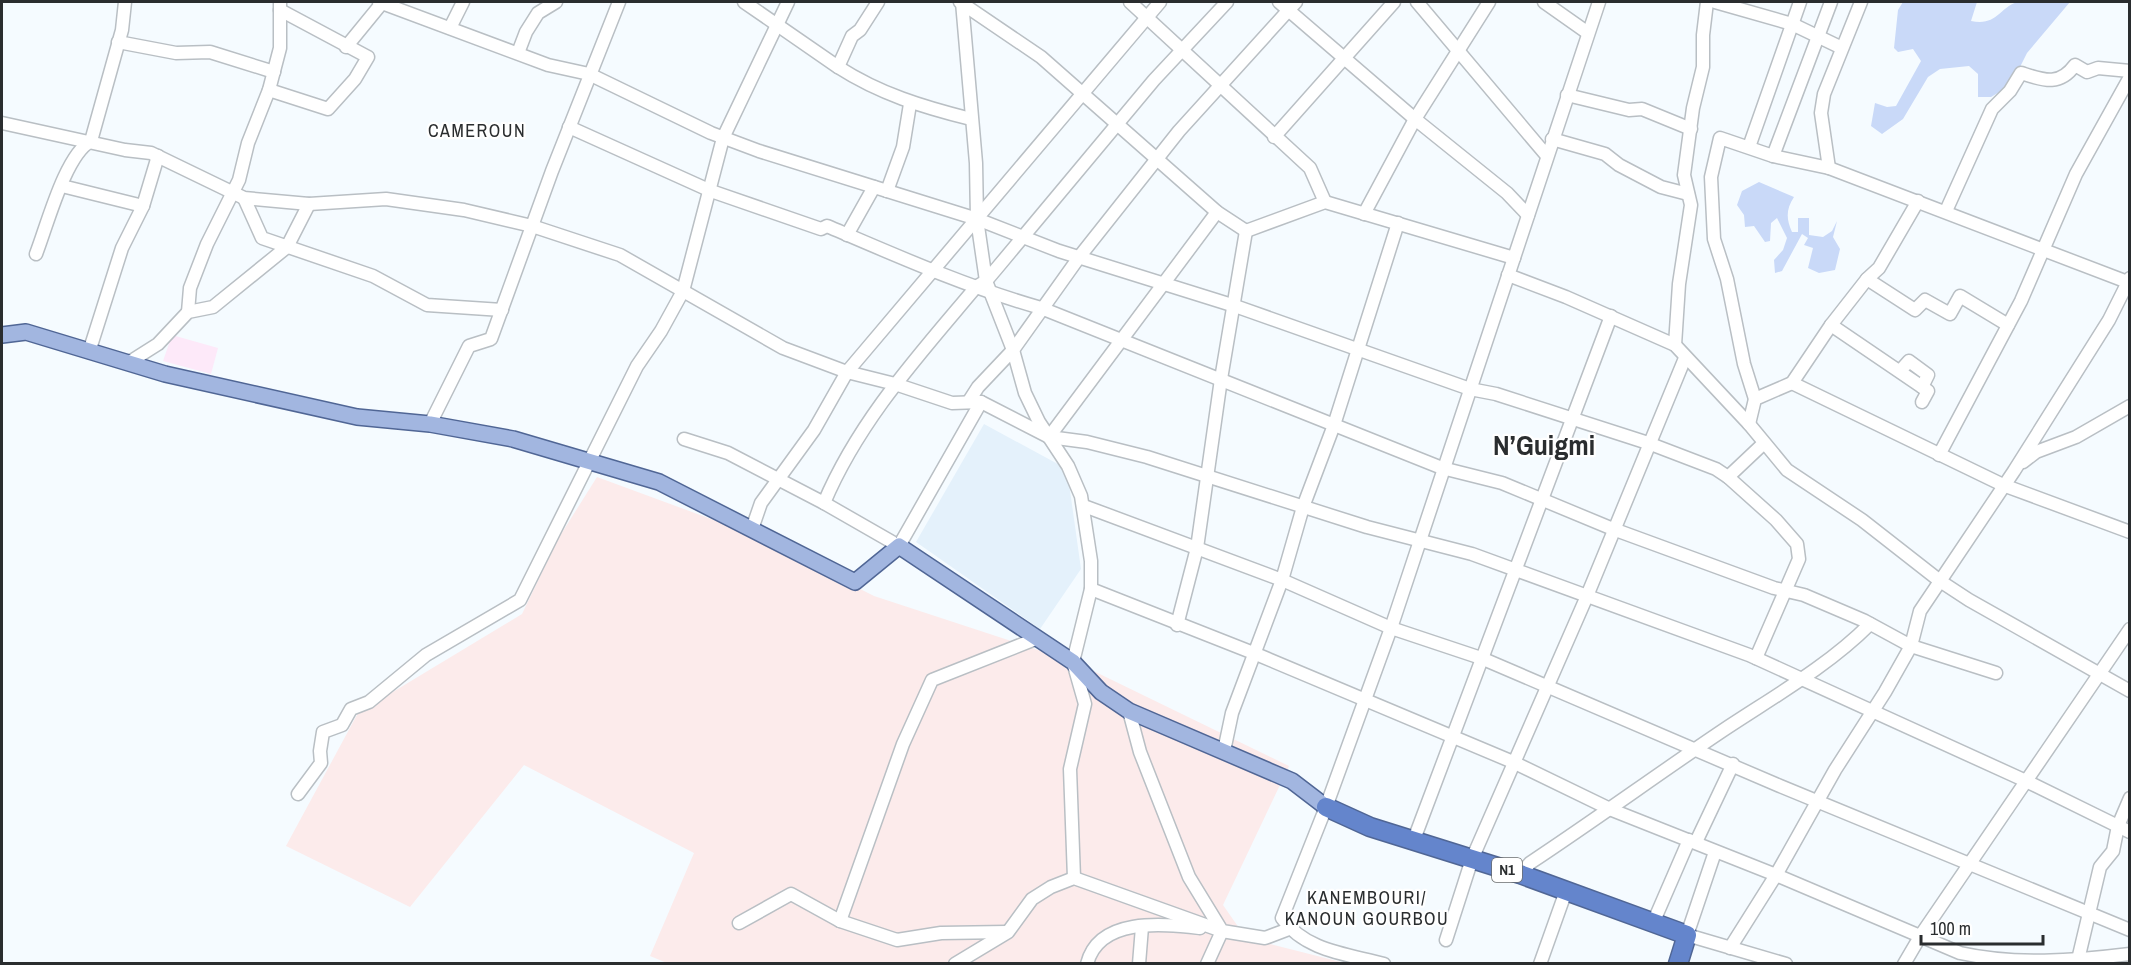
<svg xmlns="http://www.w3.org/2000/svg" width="2131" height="965" font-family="'Archivo Narrow',sans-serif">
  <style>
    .built { fill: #e4f1fb }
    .industrial { fill: #fcebeb }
    .education { fill: #fde9f9 }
    .water { fill: #c9d9f8 }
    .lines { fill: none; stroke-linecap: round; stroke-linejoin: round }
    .minor-casing { stroke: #b9bfc4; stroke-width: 15 }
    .major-casing { stroke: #506695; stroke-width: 18 }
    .highway-casing { stroke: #506695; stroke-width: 21 }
    .minor { stroke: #fff; stroke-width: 12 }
    .major { stroke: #a2b6e0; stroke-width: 15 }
    .highway { stroke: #6485cc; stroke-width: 18 }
    .labels { text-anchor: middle; stroke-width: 4.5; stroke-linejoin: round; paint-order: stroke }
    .shield { fill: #fff; stroke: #6a6c6d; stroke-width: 1.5 }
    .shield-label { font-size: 15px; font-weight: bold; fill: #2a2d2f }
    .neighbourhood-label { font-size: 18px; letter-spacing: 1.5px; fill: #2a2d2f; stroke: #fff }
    .town-label { font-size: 28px; font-weight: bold; fill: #2a2d2f; stroke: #fff }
  </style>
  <rect width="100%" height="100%" fill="#f5fbff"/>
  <polygon class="built" points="984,424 1067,469 1081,569 1040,629 916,542"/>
  <polygon class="industrial" points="597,477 749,533 874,596 1075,662 1289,766 1223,905 1246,938 1345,963 667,963 650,956 694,853 524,765 410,907 286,846 358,713 522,614 558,539"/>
  <polygon class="education" points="172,335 218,348 211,374 163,361"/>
  <g class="water">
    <path d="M 1903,2 L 1977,2 L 1971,21 C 1997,26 1998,9 2017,2 C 2031,0 2054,2 2070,2 L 2027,53 L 2011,85 L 1991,97 L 1978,97 L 1978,74 L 1969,66 L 1940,69 L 1928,77 L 1903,119 L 1882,134 L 1871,126 L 1875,103 L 1887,107 L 1896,106 L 1921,61 L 1913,49 L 1898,52 L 1894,48 L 1898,10 Z"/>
    <path d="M 1759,182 L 1794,197 C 1786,209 1786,219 1792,232 L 1798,232 L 1798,218 L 1809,218 L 1809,235 L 1823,237 L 1832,231 L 1837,221 L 1833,237 L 1840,249 L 1835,270 L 1819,273 L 1808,268 L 1813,248 L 1804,245 L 1808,238 L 1802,234 L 1782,271 L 1775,273 L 1774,260 L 1783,250 L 1787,238 L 1777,218 L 1771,223 L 1770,241 L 1765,242 L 1754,226 L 1745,227 L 1744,215 L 1737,205 L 1742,191 Z"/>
  </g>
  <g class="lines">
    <g class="minor-casing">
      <g id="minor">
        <polyline points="379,2 548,65 589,74 711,133 759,151 977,219 1059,251 1235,306 1470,389 1496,394 1648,443 1716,469 1728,477 1776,520 1797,544 1799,559 1756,658"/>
        <polyline points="744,2 838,67 852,36 860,30 878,2"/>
        <polyline points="960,2 1041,57 1217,212 1246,231"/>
        <polyline points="962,2 976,163 977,219 986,281 1013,350 1025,393 1039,422 1068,466 1081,496 1091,561 1091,589 1073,662 1085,704 1070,769 1074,878"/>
        <polyline points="1130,2 1310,168 1325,202"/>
        <polyline points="1279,2 1415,119 1507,193 1528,215"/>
        <polyline points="1417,2 1547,156"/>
        <polyline points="1544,2 1588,33"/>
        <polyline points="1715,2 1792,24 1842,48"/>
        <polyline points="450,28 463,2"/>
        <polyline points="118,42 176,53 210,52 274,72"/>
        <polyline points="346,47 382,3"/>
        <polyline points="518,53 526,32 538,13 556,2"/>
        <path d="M 838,67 C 880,94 923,107 971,119"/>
        <polyline points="269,90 328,109 355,79 368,57 280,10"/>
        <polyline points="1567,95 1629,110 1642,109 1691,129"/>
        <polyline points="2,123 125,150 151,153 244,198 309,204 386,199 464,210 532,226 620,255 783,348 847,372 895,384 952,403 981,402 1049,437 1087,442 1147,457 1367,527 1472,554 1749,655 2026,781 2130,832"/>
        <path d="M 569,127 L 711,191 L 821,229 L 827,226 C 897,256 967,287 1041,308 L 1442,468 L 1502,483 L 1613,529 L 1774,588 L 1804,595 L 1865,621 L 1911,646 L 1996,673"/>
        <polyline points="1274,137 1394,2"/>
        <polyline points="1552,139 1605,154 1619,165 1661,187 1688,194"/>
        <polyline points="1749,147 1800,2"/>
        <polyline points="1773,156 1831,2"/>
        <polyline points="1829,168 1821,113 1824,94 1861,2"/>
        <polyline points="62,186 143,206"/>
        <polyline points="887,191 903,147 910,104"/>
        <polyline points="244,198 262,238 373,276 427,305 502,310"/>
        <path d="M 1946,211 L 1992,109 L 2010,91 L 2021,73 C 2043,80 2059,87 2075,65 L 2087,72 L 2098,68 L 2130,71"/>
        <polyline points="1364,214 1415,119 1489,2"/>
        <polyline points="1246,231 1325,202 1514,258"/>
        <polyline points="847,235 874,187"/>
        <path d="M 36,254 C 47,226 65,155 91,141 L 122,30 L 125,2"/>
        <polyline points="1508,275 1566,297 1675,345 1749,424 1787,470 1862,520 1940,581 1969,600 2130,691"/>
        <polyline points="1867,279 1915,310 1925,300 1950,314 1960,296 2008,325"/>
        <polyline points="188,312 190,288 207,244 239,180 248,143 269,90 280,48 280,2"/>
        <polyline points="1831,325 1928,391 1922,402"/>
        <polyline points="1675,345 1679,284 1691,205 1684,175 1693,108 1703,67 1703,35 1707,2"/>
        <polyline points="89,352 122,248 143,206 158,156"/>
        <polyline points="128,363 158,344 188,312 213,307 287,247 309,204"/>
        <polyline points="1900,371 1909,361 1928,375 1922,387"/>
        <polyline points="1792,383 2003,485 2130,532"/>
        <polyline points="1755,399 1744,364 1727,279 1714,239 1711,177 1720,138 1773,156 1829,168 2130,283"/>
        <polyline points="969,401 978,387 1013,350 1080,256 1179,131 1296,2"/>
        <polyline points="430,424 469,346 491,339 552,171 619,2"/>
        <polyline points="1749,424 1755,399 1792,383 1831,325 1867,279 1879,268 1918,201"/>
        <polyline points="1049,437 1217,212"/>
        <polyline points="684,439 728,453 824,503 899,546 981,402"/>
        <polyline points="1939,455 2021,301 2076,174 2130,77"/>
        <polyline points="2023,462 2036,452 2076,437 2130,406"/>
        <polyline points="1728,477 1763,444"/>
        <path d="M 824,503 C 859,420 919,355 976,287 L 986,281 L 997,268 L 1154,80 L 1227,2"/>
        <polyline points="1084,506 1282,580 1391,628 1481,658 1780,786 2130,930"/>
        <polyline points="752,529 761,503 814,430 847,372 1160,2"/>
        <path d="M 1091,589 L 1256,654 L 1513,762 L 1612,810 L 1776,875 L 1960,953 C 2014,965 2074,961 2130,954"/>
        <polyline points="1177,625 1197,548 1221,379 1246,231"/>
        <polyline points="1129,711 1140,752 1189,877 1222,931 1265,938 1289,929"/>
        <polyline points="1224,751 1232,713 1282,580 1303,507 1334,425 1398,223"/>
        <polyline points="298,794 321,763 320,751 323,732 342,725 351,709 369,702 426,655 520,600 637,366 661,331 683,291 723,138 788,2"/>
        <polyline points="1413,842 1611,316"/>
        <polyline points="1696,842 1733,764"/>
        <polyline points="1715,852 1687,935 1786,964"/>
        <path d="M 1520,874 L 1530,863 C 1595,820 1658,774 1722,731 C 1773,697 1827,667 1870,624"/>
        <polyline points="840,921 903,744 932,680 1038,638"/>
        <polyline points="739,923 791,894 840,921 897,940 941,933 1007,932"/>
        <polyline points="1653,923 1689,840"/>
        <polyline points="1446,940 1472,859 1587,596 1685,358"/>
        <polyline points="1730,948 1776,875 1835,770 1885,692 1911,646 1920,611 2014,471 2109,320 2130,278"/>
        <polyline points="955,964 1008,932 1032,899 1051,887 1074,878 1222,931"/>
        <path d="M 1087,964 C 1099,917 1162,924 1200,928"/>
        <polyline points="1139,964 1142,927"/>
        <polyline points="1207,964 1222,931"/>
        <path d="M 1384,964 C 1347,954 1305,951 1282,918 L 1326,807 L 1391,628 L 1599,2"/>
        <polyline points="1540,964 1566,891"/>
        <polyline points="1904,964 1921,935 2130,629"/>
        <polyline points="2077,964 2100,867 2113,851 2118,826 2130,798"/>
      </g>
    </g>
    <g class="major-casing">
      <polyline id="major" points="2,335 26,332 165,374 357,417 430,424 513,439 659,482 855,582 899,546 1073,662 1101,692 1129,711 1292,781 1326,807"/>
    </g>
    <g class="highway-casing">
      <polyline id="highway" points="1326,807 1370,827 1520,874 1687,935 1678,964"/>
    </g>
    <use href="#minor" class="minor"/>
    <use href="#major" class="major"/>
    <use href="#highway" class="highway"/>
  </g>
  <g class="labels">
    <rect class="shield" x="1492" y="858" width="30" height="24" rx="4.5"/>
    <g class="shield-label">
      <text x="1507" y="875">N1</text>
    </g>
    <g class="neighbourhood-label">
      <text x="477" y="137">CAMEROUN</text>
      <text x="1367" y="904">KANEMBOURI/<tspan x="1367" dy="21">KANOUN GOURBOU</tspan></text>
    </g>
    <g class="town-label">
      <text x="1544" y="455">N’Guigmi</text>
    </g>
  </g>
  <rect width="2131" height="965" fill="none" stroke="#2a2d2f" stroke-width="6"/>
  <path d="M1921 935v9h122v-9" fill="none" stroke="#2a2d2f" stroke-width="3"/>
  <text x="1930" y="935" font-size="18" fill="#2a2d2f" stroke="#ffffff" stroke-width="4.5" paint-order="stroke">100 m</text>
</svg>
